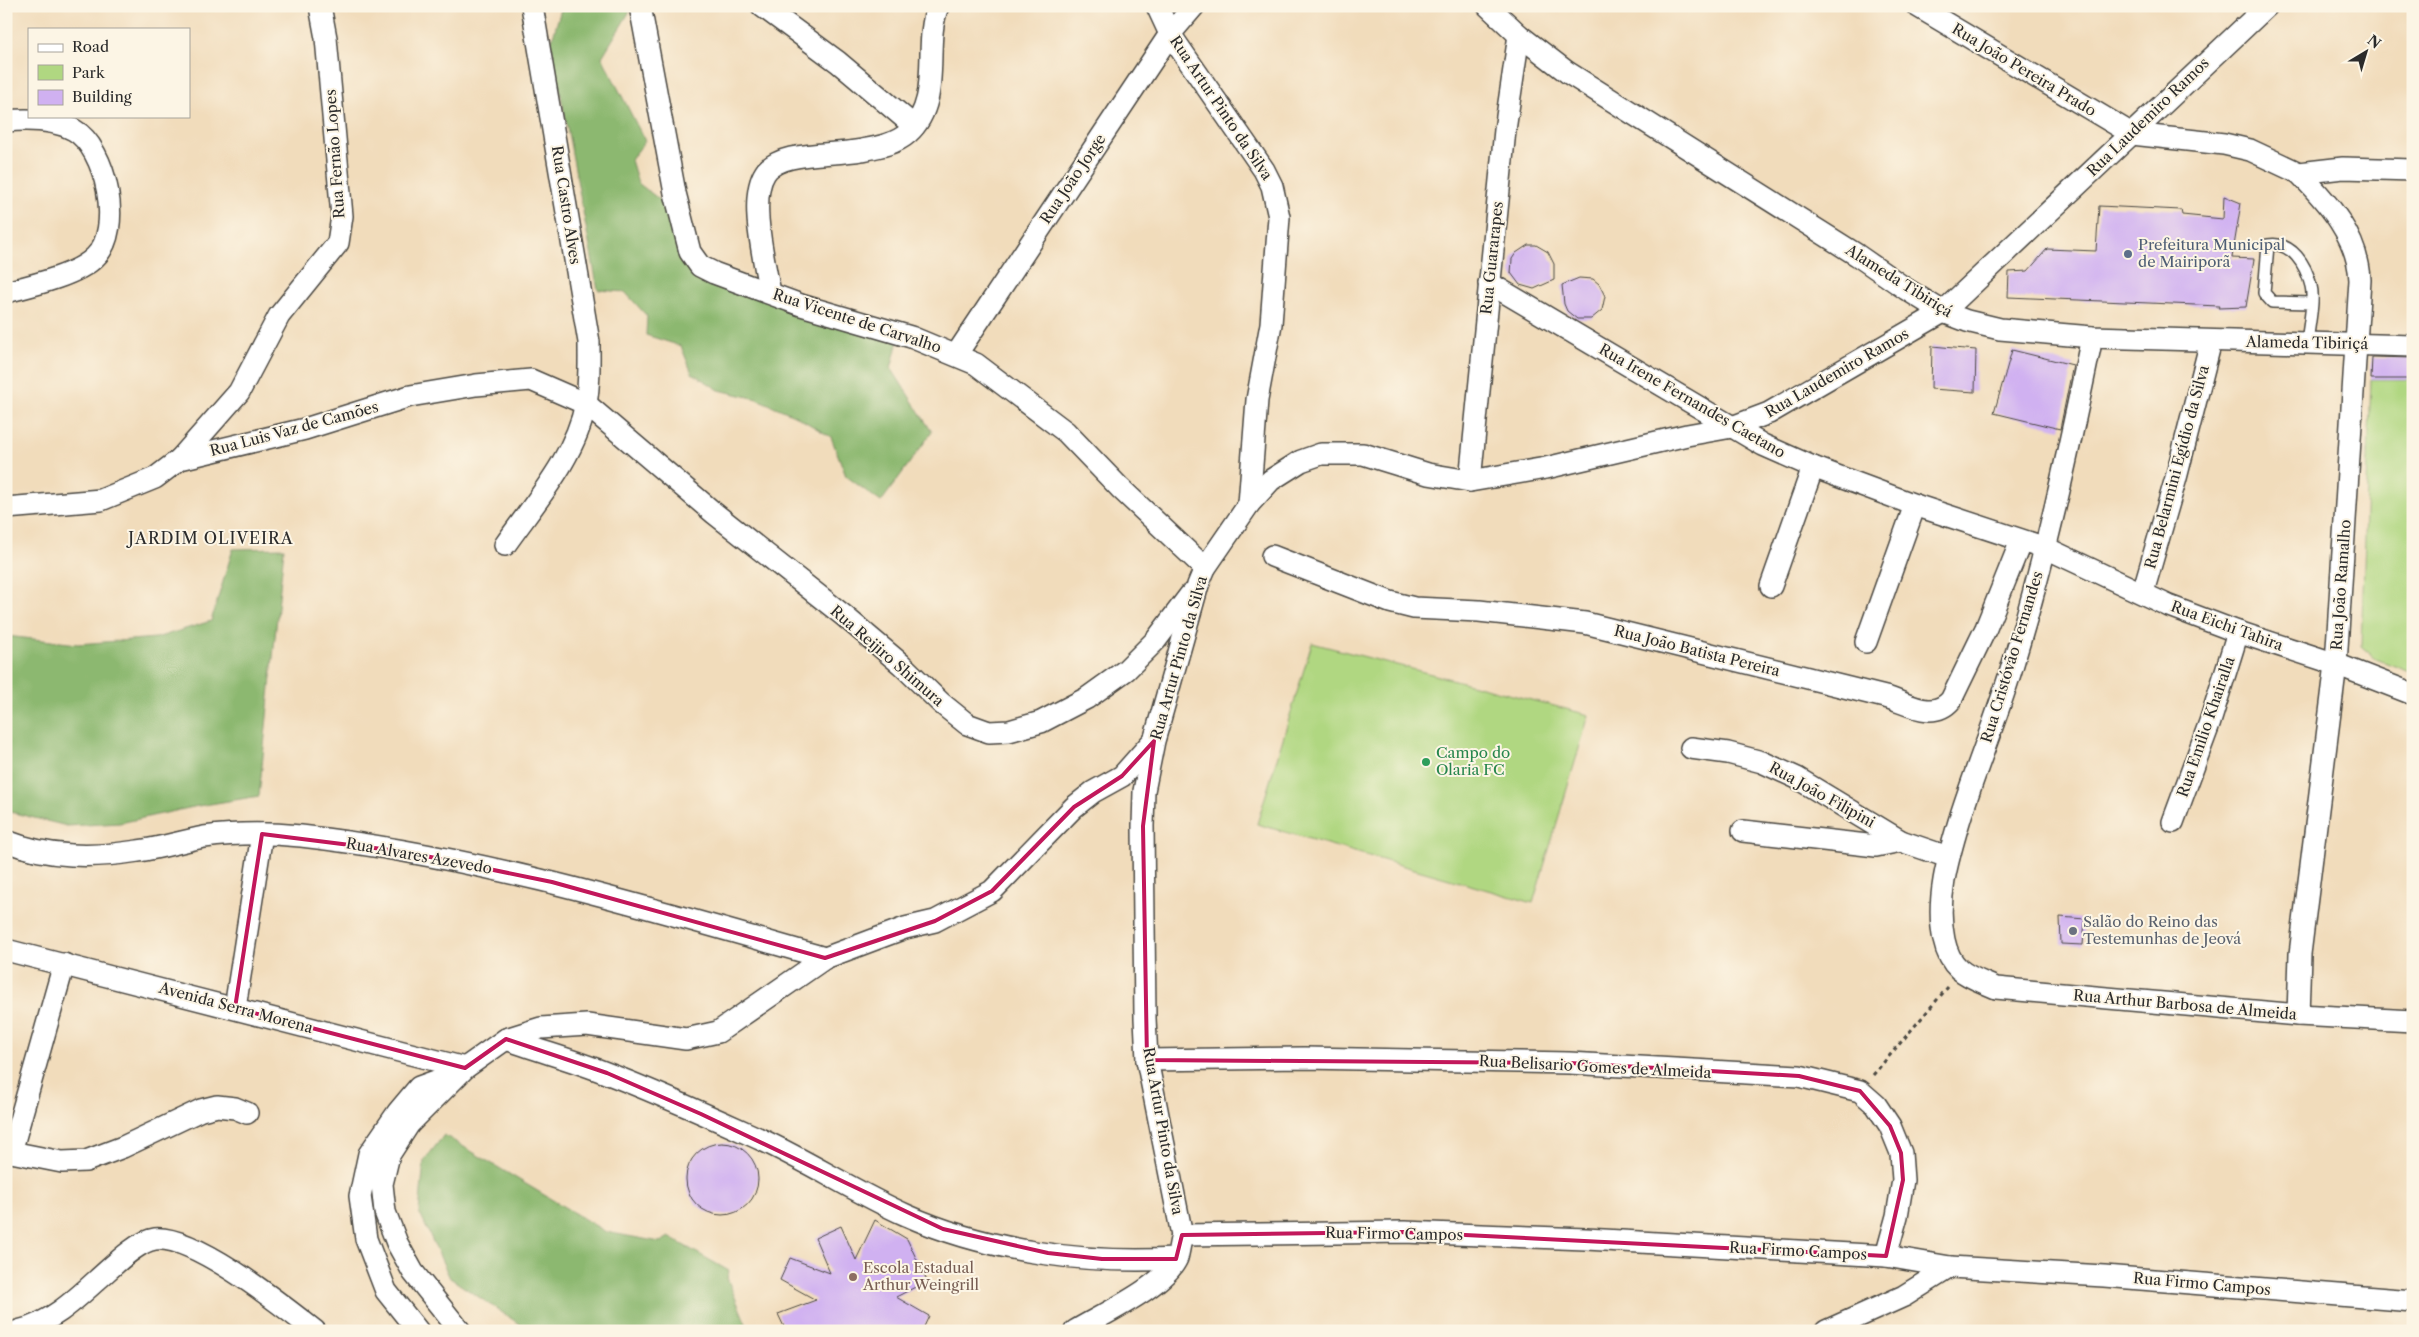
<svg xmlns="http://www.w3.org/2000/svg" width="2419" height="1337" font-family="'Libre Caslon Text',serif">
  <style>
    .green { fill: #b0d781; stroke: #6e8156 }
    .forest { fill: #8cb86f; stroke: #5c724d }
    .building { fill: #d0b1f1 }
    .lines { fill: none; stroke-linecap: round; stroke-linejoin: round }
    .service-casing { stroke: #494641; stroke-width: 14 }
    .minor-casing { stroke: #494641; stroke-width: 24 }
    .path { stroke: #494641; stroke-width: 3; stroke-dasharray: 4 4; stroke-linecap: butt }
    .service { stroke: #fff; stroke-width: 11 }
    .minor { stroke: #fff; stroke-width: 21 }
    .marked { fill: none; stroke: #c2185b; stroke-width: 4; stroke-linejoin: round }
    .service-dot { fill: #5c6f8a; stroke: #fcf5e5; stroke-width: 2 }
    .leisure-dot { fill: #2e9e5b; stroke: #fcf5e5; stroke-width: 2 }
    .worship-dot { fill: #6b7280; stroke: #fcf5e5; stroke-width: 2 }
    .education-dot { fill: #8d6e63; stroke: #fcf5e5; stroke-width: 2 }
    .labels { text-anchor: middle; stroke-width: 4; stroke-linejoin: round; paint-order: stroke }
    .street-label { font-size: 15px; fill: #2b2b2b; stroke: #fcf5e5 }
    .service-label { font-size: 15px; fill: #4e5e75; stroke: #fcf5e5; text-anchor: start }
    .leisure-label { font-size: 15px; fill: #27864d; stroke: #fcf5e5; text-anchor: start }
    .worship-label { font-size: 15px; fill: #5b616d; stroke: #fcf5e5; text-anchor: start }
    .education-label { font-size: 15px; fill: #785e54; stroke: #fcf5e5; text-anchor: start }
    .neighbourhood-label { font-size: 16px; letter-spacing: 1px; fill: #2b2b2b; stroke: #fcf5e5 }
  </style>
  <rect width="100%" height="100%" fill="#fcf5e5"/>
  <filter id="ink" filterUnits="userSpaceOnUse"><feTurbulence type="fractalNoise" baseFrequency=".02" numOctaves="2"/><feDisplacementMap in="SourceGraphic" scale="10" xChannelSelector="R" yChannelSelector="G"/><feConvolveMatrix kernelMatrix="1 2 1 2 8 2 1 2 1" color-interpolation-filters="sRGB"/></filter>
  <filter id="wash" filterUnits="userSpaceOnUse"><feTurbulence type="fractalNoise" baseFrequency=".0096" numOctaves="4" result="noise"/><feDisplacementMap in="SourceGraphic" scale="20" xChannelSelector="R" yChannelSelector="G"/><feGaussianBlur stdDeviation="1.12" result="paint"/><feColorMatrix in="noise" values="0 0 0 0 0 0 0 0 0 0 0 0 0 0 0 0 0 1.4 0 .05"/><feComposite in="paint" operator="in"/></filter>
  <g filter="url(#wash)">
    <rect width="100%" height="100%" fill="#f1dcbb"/>
    <g class="green">
      <polygon points="2371,379 2413,379 2413,673 2376,659 2361,646"/>
      <polygon points="1312,643 1589,715 1533,903 1257,824"/>
    </g>
    <g class="forest">
      <polygon points="562,6 633,6 602,57 645,141 631,160 638,183 660,200 672,199 689,255 898,341 891,368 932,432 881,502 846,476 831,437 794,415 757,399 719,390 692,373 681,346 646,335 647,316 625,292 598,290 551,43"/>
      <polygon points="284,548 259,796 198,806 120,823 67,826 6,811 6,636 78,644 156,638 211,621 233,549"/>
      <polygon points="444,1135 606,1232 660,1242 669,1237 729,1271 727,1278 749,1331 530,1331 450,1278 419,1212 424,1161"/>
    </g>
    <g id="blocks">
      <g class="building">
        <polygon points="2224,196 2241,203 2232,258 2254,259 2246,307 2218,308 2219,306 2008,297 2009,272 2028,271 2047,249 2096,251 2099,206 2181,210 2182,215 2223,219"/>
        <polygon points="1528,245 1536,245 1548,252 1554,264 1554,280 1534,289 1520,285 1511,273 1512,259 1516,253"/>
        <polygon points="1579,278 1593,279 1599,284 1605,296 1602,310 1591,319 1577,319 1567,311 1564,304 1562,285"/>
        <polygon points="1932,346 1976,350 1975,392 1931,389"/>
        <polygon points="2012,350 2073,365 2060,429 1994,413"/>
        <polygon points="2372,357 2413,358 2413,379 2371,379"/>
        <polygon points="2060,917 2085,919 2083,945 2061,944"/>
        <circle cx="722" cy="1179" r="36"/>
        <polygon points="875,1220 907,1239 927,1281 896,1297 929,1316 922,1331 786,1331 778,1314 816,1300 780,1280 790,1258 830,1273 815,1238 841,1226 856,1260"/>
      </g>
    </g>
  </g>
  <g filter="url(#ink)">
    <use href="#blocks" fill-opacity="0" stroke="#494641" stroke-width="1"/>
    <g class="lines">
      <g class="service-casing">
        <path id="service" d="M 2307,344 C 2308,328 2315,300 2311,286 C 2306,265 2292,241 2268,245 L 2264,293 L 2272,302 L 2311,303"/>
      </g>
      <g class="minor-casing">
        <g id="minor">
          <polyline points="640,6 675,193 690,252 700,266 714,273 801,305 911,337 976,364 1066,432 1120,488 1205,568"/>
          <polyline points="762,6 838,62 914,126"/>
          <polyline points="1488,6 1519,35 1567,72 1857,255 1906,289 1943,312 1967,321 2000,329 2092,337 2413,346"/>
          <polyline points="1917,6 2132,134 2224,144 2250,150 2299,173 2343,168 2413,170"/>
          <path d="M 6,121 C 28,119 54,119 74,130 C 106,148 124,230 95,257 C 78,275 30,286 6,292"/>
          <polyline points="1489,283 1763,445 1813,467 1915,505 2046,548 2169,606 2238,632 2336,664 2413,694"/>
          <path d="M 770,293 C 765,263 748,199 765,173 C 770,165 782,160 791,158 C 814,153 839,154 862,150 C 878,147 896,144 908,133 C 944,100 922,46 938,6"/>
          <path d="M 2092,337 C 2070,445 2047,552 2015,657 C 2000,710 1978,762 1961,815 C 1949,855 1935,898 1944,940 C 1951,973 1969,976 1996,988 L 2298,1015 L 2413,1021"/>
          <polyline points="956,355 1170,34 1194,6"/>
          <polyline points="180,459 239,392 279,316 338,243 342,216 326,38 320,6"/>
          <polyline points="1470,481 1505,130 1519,35"/>
          <polyline points="1249,504 1271,480 1301,461 1321,454 1363,454 1428,474 1470,481 1546,468 1687,435 1732,427 1769,413 1943,312 2267,6"/>
          <polyline points="6,508 101,500 155,478 180,459 305,429 410,396 476,385 531,380 586,404 714,513 843,615 901,664 941,703 967,724 989,732 1009,731 1041,722 1087,698 1126,670 1156,640 1190,595"/>
          <path d="M 505,545 C 535,502 576,456 586,403 C 590,383 589,362 589,342 L 532,6"/>
          <path d="M 1272,556 L 1390,602 L 1414,608 L 1479,611 L 1585,623 L 1889,698 C 1910,705 1934,720 1951,700 L 1986,628 L 2021,541"/>
          <polyline points="1771,586 1813,467"/>
          <polyline points="2143,592 2176,478 2211,341"/>
          <polyline points="1866,642 1915,505"/>
          <polyline points="1691,748 1728,753 1762,762 1797,778 1901,841 1948,857"/>
          <polyline points="2173,822 2210,722 2238,632"/>
          <polyline points="1743,831 1876,846 1901,841"/>
          <path d="M 6,841 C 49,858 93,858 138,851 C 161,848 182,841 204,837 C 236,833 269,833 301,836 C 480,856 653,909 825,958"/>
          <polyline points="6,950 465,1068"/>
          <polyline points="235,1008 262,834"/>
          <path d="M 2298,1015 L 2300,954 L 2336,664 L 2360,280 C 2358,236 2328,203 2299,173"/>
          <path d="M 506,1039 C 539,1051 573,1060 606,1073 C 659,1093 711,1117 762,1140 C 811,1163 857,1193 906,1215 C 989,1252 1087,1264 1176,1259"/>
          <polyline points="1147,1060 1304,1058 1569,1063 1799,1076 1860,1091 1876,1105 1890,1126 1901,1153 1903,1180 1897,1216 1886,1256"/>
          <polyline points="6,1151 62,1162 86,1161 123,1147 201,1110 217,1106 235,1108 247,1113"/>
          <polyline points="11,1152 64,964"/>
          <polyline points="1182,1235 1404,1232 1586,1239 1886,1256 1950,1267 2104,1276 2413,1301"/>
          <path d="M 18,1331 C 49,1324 74,1301 97,1280 C 111,1268 137,1241 155,1239 C 195,1235 283,1306 315,1331"/>
          <polyline points="418,1331 386,1291 366,1239 360,1196 369,1154 398,1112 419,1087 452,1075"/>
          <polyline points="460,1331 413,1272 397,1243 385,1212 382,1184 389,1155 409,1124 465,1068 506,1039 541,1028 587,1025 686,1039 718,1032 825,958 905,928 935,921 992,891 1074,807 1093,792 1122,776 1153,741"/>
          <path d="M 1075,1331 C 1101,1315 1165,1286 1177,1258 C 1179,1251 1180,1242 1182,1235 L 1147,1060 L 1145,1018 L 1143,826 L 1144,791 L 1154,741 L 1198,585 L 1205,568 L 1249,504 L 1257,400 L 1271,324 L 1279,217 L 1272,186 L 1264,170 L 1170,34 L 1157,6"/>
          <polyline points="1826,1331 1904,1296 1950,1267"/>
        </g>
      </g>
      <polyline class="path" points="1873,1075 1948,987"/>
      <use href="#service" class="service"/>
      <use href="#minor" class="minor"/>
    </g>
  </g>
  <path class="marked" d="M 1154,741 L 1143,826 L 1147,1060 L 1569,1063 L 1799,1076 L 1860,1091 L 1890,1126 L 1901,1153 L 1903,1180 L 1886,1256 L 1404,1232 L 1182,1235 L 1176,1259 L 1102,1259 L 1048,1253 L 943,1229 L 701,1114 L 607,1073 L 506,1039 L 465,1068 L 235,1008 L 262,834 L 406,852 L 552,882 L 825,958 L 935,921 L 992,891 L 1074,807 L 1122,776 Z"/>
  <circle class="service-dot" cx="2128" cy="254" r="5"/>
  <circle class="leisure-dot" cx="1426" cy="762" r="5"/>
  <circle class="worship-dot" cx="2073" cy="931" r="5"/>
  <circle class="education-dot" cx="853" cy="1277" r="5"/>
  <g class="labels">
    <g class="street-label">
      <text transform="translate(2024 70) rotate(31)" y="5">Rua João Pereira Prado</text>
      <text transform="translate(1221 108) rotate(56)" y="5">Rua Artur Pinto da Silva</text>
      <text transform="translate(2148 117) rotate(-44)" y="5">Rua Laudemiro Ramos</text>
      <text transform="translate(335 154) rotate(-94)" y="5">Rua Fernão Lopes</text>
      <text transform="translate(1073 179) rotate(-56)" y="5">Rua João Jorge</text>
      <text transform="translate(566 205) rotate(81)" y="5">Rua Castro Alves</text>
      <text transform="translate(1492 258) rotate(-84)" y="5">Rua Guararapes</text>
      <text transform="translate(1899 281) rotate(32)" y="5">Alameda Tibiriçá</text>
      <text transform="translate(857 321) rotate(18)" y="5">Rua Vicente de Carvalho</text>
      <text transform="translate(2307 343) rotate(1)" y="5">Alameda Tibiriçá</text>
      <text transform="translate(1837 373) rotate(-30)" y="5">Rua Laudemiro Ramos</text>
      <text transform="translate(1692 401) rotate(30)" y="5">Rua Irene Fernandes Caetano</text>
      <text transform="translate(294 429) rotate(-15)" y="5">Rua Luis Vaz de Camões</text>
      <text transform="translate(2177 467) rotate(-75)" y="5">Rua Belarmini Egídio da Silva</text>
      <text transform="translate(2341 585) rotate(-86)" y="5">Rua João Ramalho</text>
      <text transform="translate(2227 626) rotate(20)" y="5">Rua Eichi Tahira</text>
      <text transform="translate(1697 651) rotate(14)" y="5">Rua João Batista Pereira</text>
      <text transform="translate(887 656) rotate(41)" y="5">Rua Reijiro Shimura</text>
      <text transform="translate(2012 657) rotate(-73)" y="5">Rua Cristóvão Fernandes</text>
      <text transform="translate(1179 658) rotate(-74)" y="5">Rua Artur Pinto da Silva</text>
      <text transform="translate(2206 727) rotate(-71)" y="5">Rua Emilio Khairalla</text>
      <text transform="translate(1822 795) rotate(29)" y="5">Rua João Filipini</text>
      <text transform="translate(419 856) rotate(10)" y="5">Rua Alvares Azevedo</text>
      <text transform="translate(2185 1005) rotate(5)" y="5">Rua Arthur Barbosa de Almeida</text>
      <text transform="translate(236 1008) rotate(15)" y="5">Avenida Serra Morena</text>
      <text transform="translate(1595 1067) rotate(3)" y="5">Rua Belisario Gomes de Almeida</text>
      <text transform="translate(1163 1131) rotate(80)" y="5">Rua Artur Pinto da Silva</text>
      <text transform="translate(1394 1234) rotate(1)" y="5">Rua Firmo Campos</text>
      <text transform="translate(1798 1251) rotate(3)" y="5">Rua Firmo Campos</text>
      <text transform="translate(2202 1284) rotate(5)" y="5">Rua Firmo Campos</text>
    </g>
    <g class="service-label">
      <text x="2138" y="250">Prefeitura Municipal<tspan x="2138" dy="17">de Mairiporã</tspan></text>
    </g>
    <g class="leisure-label">
      <text x="1436" y="758">Campo do<tspan x="1436" dy="17">Olaria FC</tspan></text>
    </g>
    <g class="worship-label">
      <text x="2083" y="927">Salão do Reino das<tspan x="2083" dy="17">Testemunhas de Jeová</tspan></text>
    </g>
    <g class="education-label">
      <text x="863" y="1273">Escola Estadual<tspan x="863" dy="17">Arthur Weingrill</tspan></text>
    </g>
    <g class="neighbourhood-label">
      <text x="211" y="544">JARDIM OLIVEIRA</text>
    </g>
  </g>
  <rect width="2419" height="1337" fill="none" stroke="#fcf5e5" stroke-width="25"/>
  <rect x="28" y="28" width="162" height="90" fill="#fcf5e5" stroke="#a8a49b"/>
  <rect x="38" y="44" width="25" height="8" fill="#ffffff" stroke="#a8a49b"/>
  <text x="72" y="52" font-size="15" fill="#2b2b2b">Road</text>
  <rect x="38" y="65" width="25" height="15" fill="#b0d781" stroke="#a8a49b"/>
  <text x="72" y="78" font-size="15" fill="#2b2b2b">Park</text>
  <rect x="38" y="90" width="25" height="15" fill="#d0b1f1" stroke="#a8a49b"/>
  <text x="72" y="102" font-size="15" fill="#2b2b2b">Building</text>
  <g transform="translate(2366 52) rotate(38)" stroke="#fcf5e5" stroke-width="4" paint-order="stroke">
  <path d="M0-4L9 19L0 12L-9 19Z" fill="#2b2b2b"/>
  <text y="-8" font-size="14" font-weight="bold" text-anchor="middle" fill="#2b2b2b">N</text>
  </g>
</svg>
